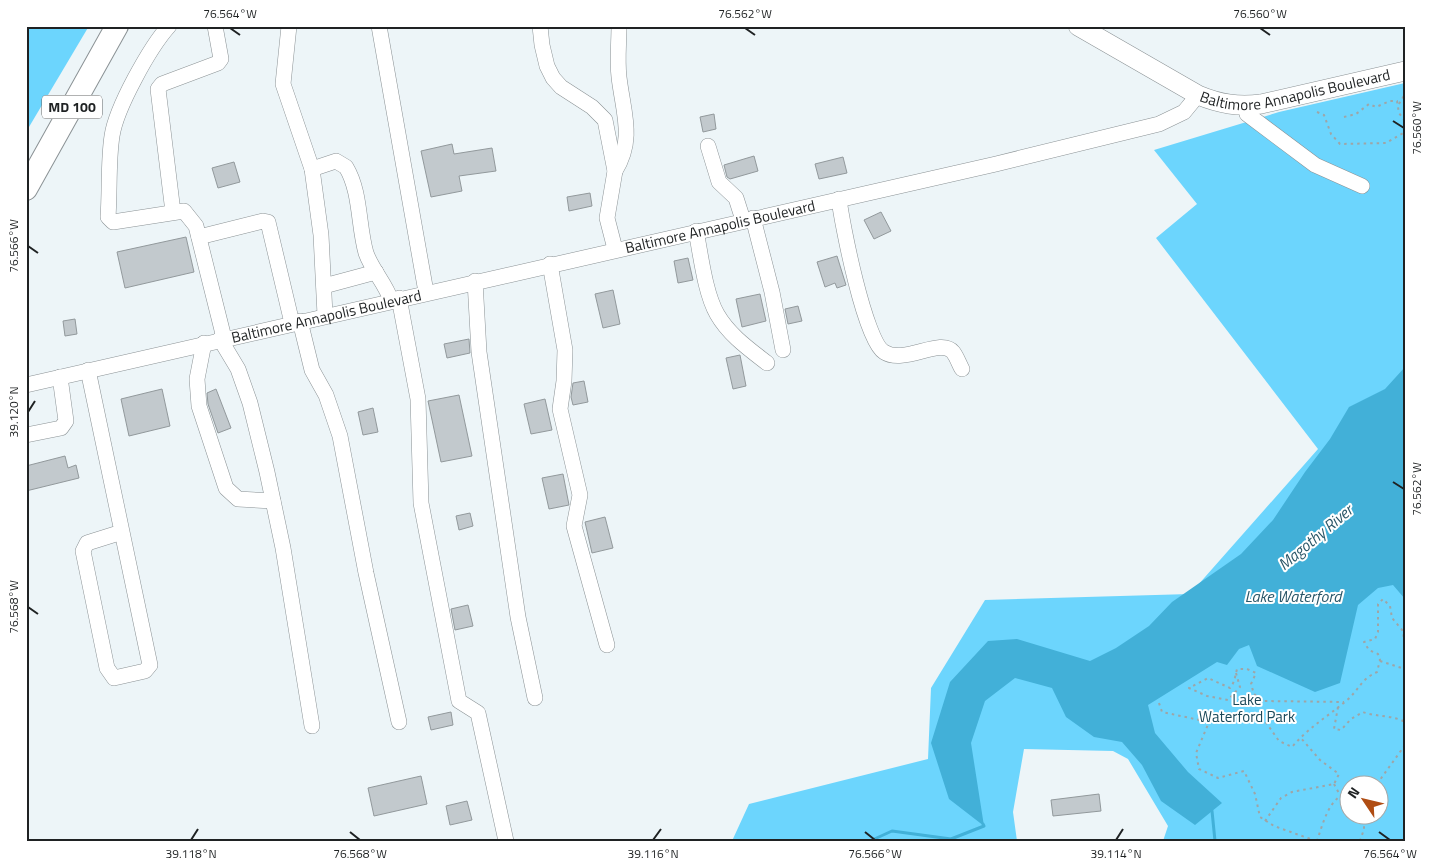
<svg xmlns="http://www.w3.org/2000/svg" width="1431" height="867" font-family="'Titillium Web',sans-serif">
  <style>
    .green { fill: #6cd5fd; fill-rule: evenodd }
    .water { fill: #42b0d8 }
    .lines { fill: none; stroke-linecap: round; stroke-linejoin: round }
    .stream { stroke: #42b0d8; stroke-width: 3 }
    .building { fill: #c2c9cd; stroke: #92999c }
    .minor-casing { stroke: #8b9295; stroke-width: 16 }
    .major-casing { stroke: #8b9295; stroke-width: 20 }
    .highway-casing { stroke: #8b9295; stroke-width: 24 }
    .path { stroke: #9ea5a7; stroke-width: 2; stroke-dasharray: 2.5 4; stroke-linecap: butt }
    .minor { stroke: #fff; stroke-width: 15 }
    .major { stroke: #fff; stroke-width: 19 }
    .highway { stroke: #fff; stroke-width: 22 }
    .ticks { fill: none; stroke: #1f2223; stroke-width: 2 }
    .labels { text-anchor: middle; stroke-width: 4; stroke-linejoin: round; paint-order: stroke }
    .shield { fill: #fff; stroke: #626465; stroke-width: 1 }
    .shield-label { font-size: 14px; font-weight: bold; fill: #1f2223 }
    .street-label { font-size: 15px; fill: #1f2223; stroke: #fff }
    .park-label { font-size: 15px; fill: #1a4859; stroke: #fff }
    .water-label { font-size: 16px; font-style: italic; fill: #295668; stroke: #fff }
    .neatline { fill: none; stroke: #1f2223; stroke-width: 2 }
    .ticks-label { font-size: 12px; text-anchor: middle; fill: #1f2223 }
  </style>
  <rect width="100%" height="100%" fill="#edf5f8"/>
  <g class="green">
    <polygon points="26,26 89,26 26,132"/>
    <path d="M 1405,83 L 1405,841 L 1163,841 L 1168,826 L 1128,759 L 1113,751 L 1024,749 L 1013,812 L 1017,841 L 732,841 L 749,804 L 928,759 L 931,688 L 985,600 L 1190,594 L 1318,449 L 1156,238 L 1197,204 L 1154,150 L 1279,112 ZM 1348,784 L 1378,784 L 1378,814 L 1348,814 Z"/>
  </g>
  <polygon class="water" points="1405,367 1405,599 1393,585 1378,588 1358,605 1340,683 1315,692 1257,666 1249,645 1239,649 1227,665 1217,662 1148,705 1155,733 1188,772 1222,803 1195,825 1161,801 1142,765 1122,742 1094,737 1066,717 1052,688 1015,678 985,701 971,743 984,826 949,799 931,743 950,682 988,641 1017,639 1090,661 1116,648 1149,626 1172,602 1241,554 1273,520 1305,472 1330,439 1349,407 1385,389"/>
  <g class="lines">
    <g class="stream">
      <polyline points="1212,811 1215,841"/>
      <polyline points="870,841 892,831 951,839 984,826 983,824"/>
    </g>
  </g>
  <g class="building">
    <polygon points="714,114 716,129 703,132 700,117"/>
    <polygon points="452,144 454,154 492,148 496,171 459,176 462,191 431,197 421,151"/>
    <polygon points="754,156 758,171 730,179 727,177 724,165"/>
    <polygon points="843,157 847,173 819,179 815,164"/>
    <polygon points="234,162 240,182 218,188 212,168"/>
    <polygon points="590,193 592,206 569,211 567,197"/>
    <polygon points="881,212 891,231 874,239 864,220"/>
    <polygon points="186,237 194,272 125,288 117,252"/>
    <polygon points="837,256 846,285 837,288 835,283 825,287 817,262"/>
    <polygon points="688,258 693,280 678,283 674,261"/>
    <polygon points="613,290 620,324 603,328 595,294"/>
    <polygon points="760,294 766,321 742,327 736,299"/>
    <polygon points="798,306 802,321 788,324 785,309"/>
    <polygon points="75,319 77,334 65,336 63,321"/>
    <polygon points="469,339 470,353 447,358 444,344"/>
    <polygon points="740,355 746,386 733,389 726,358"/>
    <polygon points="584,381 588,402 573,405 571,397 573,383"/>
    <polygon points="162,389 170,426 129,436 121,399"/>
    <polygon points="216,389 231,428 218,433 208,404 207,393"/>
    <polygon points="459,395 472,456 441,462 428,401"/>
    <polygon points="545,399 552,430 531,434 524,404"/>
    <polygon points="373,408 378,432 363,435 358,412"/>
    <polygon points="65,456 68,468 76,465 79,478 26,491 26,466"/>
    <polygon points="563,474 569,505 549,509 542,478"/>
    <polygon points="470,513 473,526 459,530 456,516"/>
    <polygon points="605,517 613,548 592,553 585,522"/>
    <polygon points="468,605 473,626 455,630 451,609"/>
    <polygon points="451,712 453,725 431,730 428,717"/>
    <polygon points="421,776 427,804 374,816 368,788"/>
    <polygon points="1099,794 1101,811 1053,816 1051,800"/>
    <polygon points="467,801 472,820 450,825 446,806"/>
  </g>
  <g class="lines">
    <g class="minor-casing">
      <g id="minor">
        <path d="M 169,26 C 150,47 116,108 112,136 C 108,162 110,190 108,217 L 113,222 L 184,211 L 196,226 L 224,338"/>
        <polyline points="289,26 283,84 312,169 321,235 325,315"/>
        <polyline points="379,26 426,292"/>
        <polyline points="540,26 542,45 547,66 553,78 561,87 592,107 605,120 615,171 607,218 615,249"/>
        <polyline points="1247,105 1247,114 1315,165 1362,186"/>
        <polyline points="708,146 719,182 736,198 743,220"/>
        <path d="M 312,169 L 336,161 L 346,167 C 361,192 358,225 366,253 C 372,270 385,283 391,300"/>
        <path d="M 615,171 C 635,139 623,112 619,77 C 617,60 619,43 619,26"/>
        <path d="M 839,199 C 842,224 865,341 884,352 C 904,365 941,337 953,352 C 957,357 959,364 962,369"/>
        <polyline points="173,212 158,89 162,84 218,63 221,59 215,26"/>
        <polyline points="753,218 772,292 783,350"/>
        <path d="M 696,231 C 701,256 705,293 717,314 C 729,335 749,349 767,363"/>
        <polyline points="199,237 263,221 268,222 292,323"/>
        <polyline points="550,264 565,350 564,381 560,409 580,495 574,526 607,645"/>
        <polyline points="475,281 479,352 518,617 535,698"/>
        <polyline points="324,286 376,272"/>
        <polyline points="399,298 418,399 421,503 459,701 478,713 506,841"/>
        <polyline points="300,321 312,370 326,395 340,436 366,573 399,722"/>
        <polyline points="220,339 238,369 250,403 267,472 283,548 312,726"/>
        <polyline points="204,343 197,379 199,406 226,488 238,499 273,501"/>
        <polyline points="88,370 150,665 145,671 114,678 107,668 83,551 87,543 122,532"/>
        <path id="s1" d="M 26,385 L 996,164 L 1159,124 L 1184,112 L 1198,95"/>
        <polyline points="26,435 61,428 66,421 60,377"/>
      </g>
    </g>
    <g class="major-casing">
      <g id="major">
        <path id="s2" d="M 1078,26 L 1198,95 C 1220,104 1238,107 1261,104 L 1405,71"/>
      </g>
    </g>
    <g class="highway-casing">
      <polyline id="highway" points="26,189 117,26"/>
    </g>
    <g class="path">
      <polyline points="1399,104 1405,94"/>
      <polyline points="1317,112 1324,115 1331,134 1340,144 1386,143 1405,132"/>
      <polyline points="1344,117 1356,114 1369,104 1376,107 1390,101 1397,101 1399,113 1405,121"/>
      <polyline points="1380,661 1405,669"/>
      <path d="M 1236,673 L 1240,687 L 1228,700 L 1207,696 L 1189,688 L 1208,678 L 1230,688 C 1235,682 1235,676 1237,669 L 1247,669 L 1256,673 L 1251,684 L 1254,694 L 1263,701 L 1344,702"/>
      <polyline points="1159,703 1162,712 1209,722"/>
      <path d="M 1338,707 L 1334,729 L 1341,730 L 1351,719 L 1363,712 C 1376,717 1393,715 1405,722"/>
      <polyline points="1334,784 1340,795"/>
      <polyline points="1377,784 1405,745"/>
      <polyline points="1265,821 1281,798 1292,792 1334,784 1339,774 1320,760 1300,737"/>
      <path d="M 1316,841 L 1274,826 L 1260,817 L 1255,794 L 1244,771 L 1218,778 L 1199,769 L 1196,753 L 1209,722 L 1216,718 L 1265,721 L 1279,741 L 1292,747 C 1309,727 1327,717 1346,701 C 1359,690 1361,679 1377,672 L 1380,660 L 1378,654 L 1369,650 L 1364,642 L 1375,639 L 1378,632 L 1378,604 L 1383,599 L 1390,606 L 1392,618 L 1403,631 L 1405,648"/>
      <path d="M 1317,841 C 1323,823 1329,798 1348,792"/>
      <polyline points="1360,841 1364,829 1364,814"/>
    </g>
    <use href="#minor" class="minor"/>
    <use href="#major" class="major"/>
    <use href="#highway" class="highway"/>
  </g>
  <path class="ticks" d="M 230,28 L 240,35M 745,28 L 755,35M 1260,28 L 1270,35M 1393,121 L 1404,128M 28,246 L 38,253M 28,412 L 35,401M 1393,482 L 1404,489M 28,607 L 38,614M 350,832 L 360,840M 865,832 L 875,840M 1379,832 L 1390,840M 191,840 L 198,829M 653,840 L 661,829M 1116,840 L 1123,829"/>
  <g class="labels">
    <rect class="shield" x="42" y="95.5" width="60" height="23" rx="4"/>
    <g class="shield-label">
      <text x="72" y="112">MD 100</text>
    </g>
    <g class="street-label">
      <text dy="5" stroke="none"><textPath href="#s2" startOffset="238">Baltimore Annapolis Boulevard</textPath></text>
      <text dy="5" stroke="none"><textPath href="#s1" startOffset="712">Baltimore Annapolis Boulevard</textPath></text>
      <text dy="5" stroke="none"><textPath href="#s1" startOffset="308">Baltimore Annapolis Boulevard</textPath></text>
    </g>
    <g class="park-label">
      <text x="1247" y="705">Lake<tspan x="1247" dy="17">Waterford Park</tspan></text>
    </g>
    <g class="water-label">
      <text transform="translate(1315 537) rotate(-40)" y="6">Magothy River</text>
      <text x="1293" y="602">Lake Waterford</text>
    </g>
  </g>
  <rect width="1431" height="867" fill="none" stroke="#ffffff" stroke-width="55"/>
  <g transform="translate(1364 800) rotate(305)"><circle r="24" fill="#ffffff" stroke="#a5a7a7"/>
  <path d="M0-4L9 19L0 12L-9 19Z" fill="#b04d13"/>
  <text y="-8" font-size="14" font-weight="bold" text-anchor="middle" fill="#1f2223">N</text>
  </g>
  <rect x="28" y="28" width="1376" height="812" class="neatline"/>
  <g class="ticks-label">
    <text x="230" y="18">76.564°W</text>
    <text x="745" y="18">76.562°W</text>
    <text x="1260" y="18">76.560°W</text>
    <text transform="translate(1417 128) rotate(-90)" y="4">76.560°W</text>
    <text transform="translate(14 246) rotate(-90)" y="4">76.566°W</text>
    <text transform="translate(14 412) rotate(-90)" y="4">39.120°N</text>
    <text transform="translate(1417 489) rotate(-90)" y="4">76.562°W</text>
    <text transform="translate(14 607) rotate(-90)" y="4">76.568°W</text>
    <text x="191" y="858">39.118°N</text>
    <text x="360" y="858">76.568°W</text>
    <text x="653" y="858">39.116°N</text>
    <text x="875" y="858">76.566°W</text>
    <text x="1116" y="858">39.114°N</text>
    <text x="1390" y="858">76.564°W</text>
  </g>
</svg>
